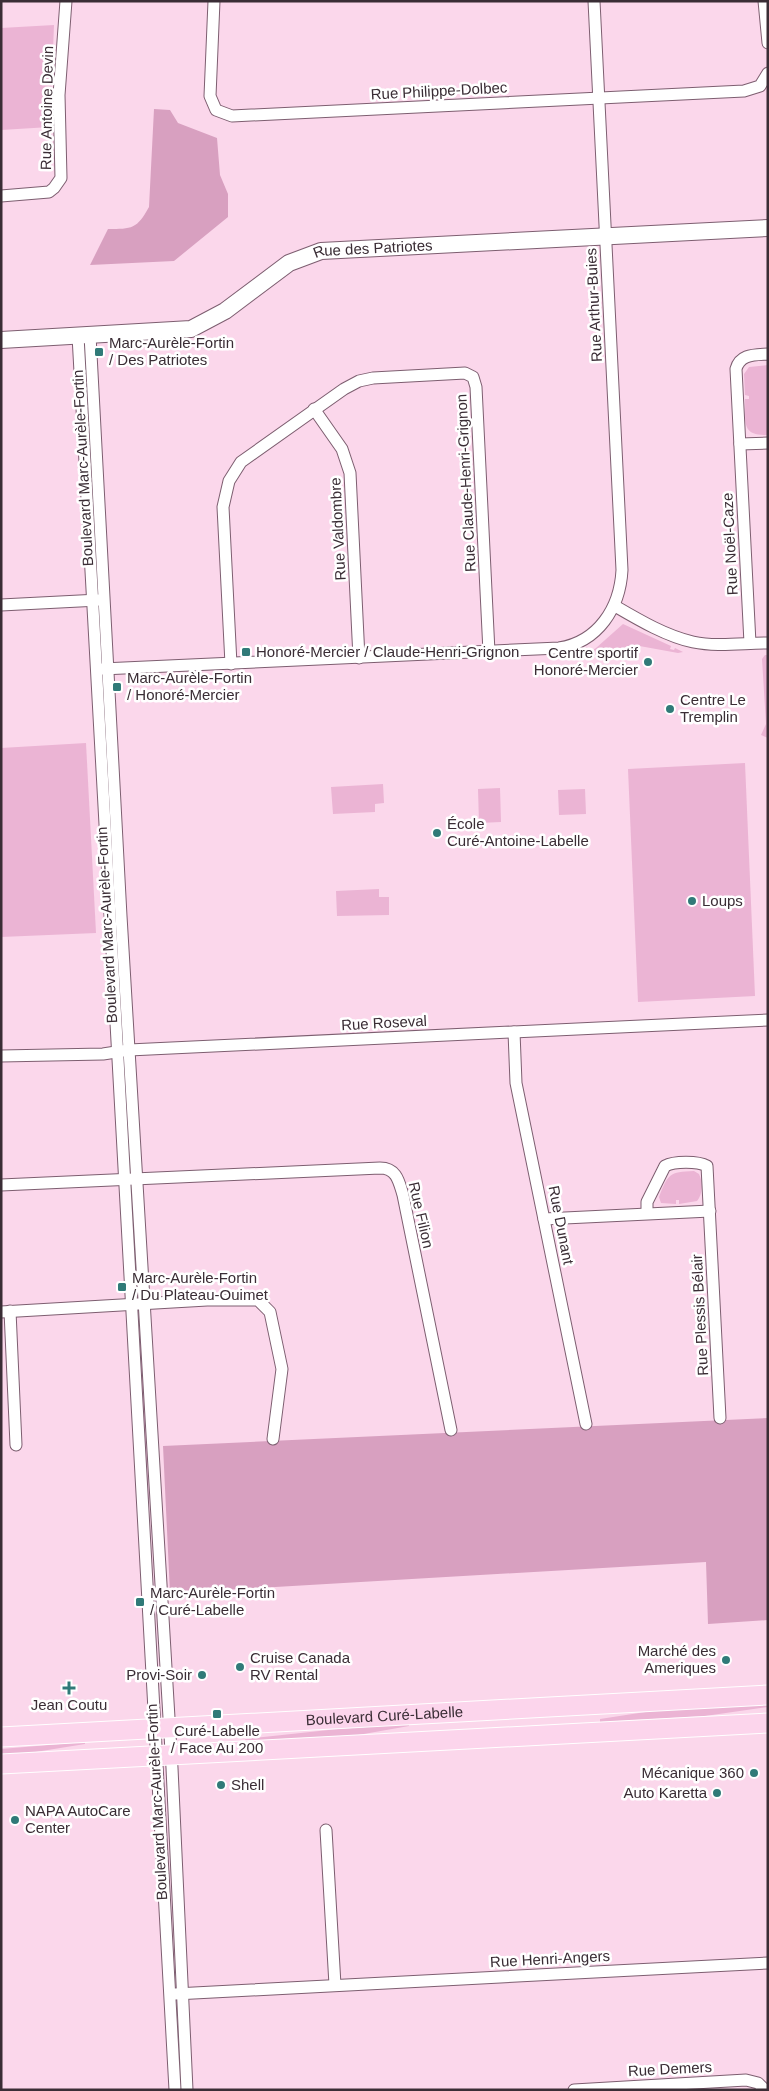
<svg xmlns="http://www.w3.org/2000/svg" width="769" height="2091" font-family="Arial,sans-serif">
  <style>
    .green { fill: #ebb4d4 }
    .forest { fill: #d8a0c0 }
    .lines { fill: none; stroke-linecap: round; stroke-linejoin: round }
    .street-casing { stroke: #7d5e70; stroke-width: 13 }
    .secondary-casing { stroke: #7d5e70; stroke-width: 18 }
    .primary-casing { stroke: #fff; stroke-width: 21 }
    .street { stroke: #fff; stroke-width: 11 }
    .secondary { stroke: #fff; stroke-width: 16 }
    .primary { stroke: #fcd5ec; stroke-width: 19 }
    .poi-dot { fill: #307a78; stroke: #fff; stroke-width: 2 }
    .labels { text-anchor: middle; stroke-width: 5; stroke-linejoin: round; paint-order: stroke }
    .street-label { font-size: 15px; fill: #3a2d35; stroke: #fff }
    .poi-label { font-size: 15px; fill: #3a2d35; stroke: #fff; text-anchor: start }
  </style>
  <rect width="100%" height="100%" fill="#fbd7eb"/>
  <g class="green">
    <polygon points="54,25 50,127 1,130 1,28"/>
    <path d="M 768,365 L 768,435 C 740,436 746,421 745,399 L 749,399 L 749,396 L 745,395 L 744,374 L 749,367 Z"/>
    <polygon points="623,624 671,646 670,649 674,650 675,648 683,652 678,653 634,645 600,655 580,658 596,648"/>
    <polygon points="765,655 768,655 768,738 761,735 766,724 762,659"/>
    <polygon points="86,743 96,933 1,937 1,748"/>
    <polygon points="745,763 755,996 638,1002 628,769"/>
    <polygon points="383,784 384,803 375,804 375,812 333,814 331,787"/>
    <polygon points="500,788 501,822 479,823 478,789"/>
    <polygon points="585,789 586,814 559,815 558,790"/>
    <polygon points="379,889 379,897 389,897 389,915 337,916 336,891"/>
    <path d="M 694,1171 L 699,1174 C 703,1182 703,1194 697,1201 L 679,1204 L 679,1200 L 676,1200 L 676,1204 L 661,1203 L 659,1197 C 668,1174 669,1172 694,1171 Z"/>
    <polygon points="138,1319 140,1321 149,1499 147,1499"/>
    <polygon points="768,1704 768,1707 705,1716 600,1722 600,1719 652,1711"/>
    <polygon points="409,1724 409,1726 358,1735 246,1741 245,1739 338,1729"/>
    <polygon points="85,1742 85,1744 23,1754 1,1755 1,1749"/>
  </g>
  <g class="forest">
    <path d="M 154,109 L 170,110 L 178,123 L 217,138 L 220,175 L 228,194 L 228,217 L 174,261 L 90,265 L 108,229 C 132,229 137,229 149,207 Z"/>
    <polygon points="768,1418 768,1620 708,1624 706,1562 170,1593 163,1446"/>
  </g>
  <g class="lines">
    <g class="street-casing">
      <g id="street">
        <polyline points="214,1 210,96 216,110 232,116 744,91 760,86 768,73"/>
        <polyline points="764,1 768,43"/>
        <polyline points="1,196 49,192 54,188 61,178 59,95 66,1"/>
        <polyline points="90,335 121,916 172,1768 187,2090"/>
        <polyline points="78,336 175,2090"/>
        <polyline points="314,409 342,449 350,473 359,658"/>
        <polyline points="740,444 768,443"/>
        <polyline points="1,605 99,600"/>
        <path d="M 615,606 C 639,620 666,636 693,642 C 717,647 743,643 768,643"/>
        <path d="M 750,643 L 736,369 C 740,354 754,355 768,354"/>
        <polyline points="231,664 223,507 229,481 241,462 344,389 359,381 373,378 465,373 473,377 476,387 489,652"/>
        <path d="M 102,669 L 559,648 C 598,642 620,608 622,570 L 594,1"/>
        <polyline points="514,1032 516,1083 586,1424"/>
        <polyline points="1,1056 103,1054 129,1050 768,1020"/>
        <path d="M 1,1185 L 380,1168 C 397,1168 399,1182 403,1195 L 451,1430"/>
        <path d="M 647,1213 L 647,1202 L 665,1166 C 674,1161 698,1161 707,1166 L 720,1418"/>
        <polyline points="544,1219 710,1211"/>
        <polyline points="10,1311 16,1445"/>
        <polyline points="1,1312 207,1300 258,1300 270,1312 282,1369 273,1439"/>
        <polyline points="326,1830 335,1985"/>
        <polyline points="175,1994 768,1963"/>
        <polyline points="574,2090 746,2080 758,2083 765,2090"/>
      </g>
    </g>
    <g class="secondary-casing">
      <g id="secondary">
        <path id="s1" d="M 1,340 L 191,329 L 225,311 L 289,263 L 321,251 L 768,228"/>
      </g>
    </g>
    <g class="primary-casing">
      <g id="primary">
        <path id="s2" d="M 1,1737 L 768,1695"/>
        <polyline points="1,1764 768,1723"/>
      </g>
    </g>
    <use href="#street" class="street"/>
    <use href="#secondary" class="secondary"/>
    <use href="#primary" class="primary"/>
  </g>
  <g class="poi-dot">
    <rect x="94" y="347" width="10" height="10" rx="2.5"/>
    <rect x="241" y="647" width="10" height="10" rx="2.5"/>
    <circle cx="648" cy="662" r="5"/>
    <rect x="112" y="682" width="10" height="10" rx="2.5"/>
    <circle cx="670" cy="709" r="5"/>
    <circle cx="437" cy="833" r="5"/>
    <circle cx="692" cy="901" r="5"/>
    <rect x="117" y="1282" width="10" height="10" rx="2.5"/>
    <rect x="135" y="1597" width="10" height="10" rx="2.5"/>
    <circle cx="726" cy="1660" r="5"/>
    <circle cx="240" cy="1667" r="5"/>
    <circle cx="202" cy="1675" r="5"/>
    <path d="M66.5 1680.5h5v5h5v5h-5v5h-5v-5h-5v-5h5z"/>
    <rect x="212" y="1709" width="10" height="10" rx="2.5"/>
    <circle cx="754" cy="1773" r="5"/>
    <circle cx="221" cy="1785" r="5"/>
    <circle cx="717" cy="1793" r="5"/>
    <circle cx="15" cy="1820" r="5"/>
  </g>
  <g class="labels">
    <g class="street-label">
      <text transform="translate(439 91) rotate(-3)" y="5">Rue Philippe-Dolbec</text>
      <text transform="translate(47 108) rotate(-89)" y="5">Rue Antoine Devin</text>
      <text dy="5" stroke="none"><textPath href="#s1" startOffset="395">Rue des Patriotes</textPath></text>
      <text transform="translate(594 305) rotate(-93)" y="5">Rue Arthur-Buies</text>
      <text transform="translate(83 468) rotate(-93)" y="5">Boulevard Marc-Aurèle-Fortin</text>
      <text transform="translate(466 483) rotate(-93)" y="5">Rue Claude-Henri-Grignon</text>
      <text transform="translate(338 529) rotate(-93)" y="5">Rue Valdombre</text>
      <text transform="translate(730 544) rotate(-93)" y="5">Rue Noël-Caze</text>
      <text transform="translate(107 925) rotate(-93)" y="5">Boulevard Marc-Aurèle-Fortin</text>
      <text transform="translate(384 1023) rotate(-3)" y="5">Rue Roseval</text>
      <text transform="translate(421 1215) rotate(77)" y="5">Rue Filion</text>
      <text transform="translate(561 1225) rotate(79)" y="5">Rue Dunant</text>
      <text transform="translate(700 1315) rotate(-93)" y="5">Rue Plessis Bélair</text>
      <text dy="5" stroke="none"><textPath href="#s2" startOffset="384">Boulevard Curé-Labelle</textPath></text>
      <text transform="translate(157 1802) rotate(-93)" y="5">Boulevard Marc-Aurèle-Fortin</text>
      <text transform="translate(550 1959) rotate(-3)" y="5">Rue Henri-Angers</text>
      <text transform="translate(670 2069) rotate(-3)" y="5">Rue Demers</text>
    </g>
    <g class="poi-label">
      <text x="109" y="348">Marc-Aurèle-Fortin<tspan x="109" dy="17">/ Des Patriotes</tspan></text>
      <text x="256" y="657">Honoré-Mercier / Claude-Henri-Grignon</text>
      <text x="638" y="658" text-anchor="end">Centre sportif<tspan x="638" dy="17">Honoré-Mercier</tspan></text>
      <text x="127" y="683">Marc-Aurèle-Fortin<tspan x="127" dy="17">/ Honoré-Mercier</tspan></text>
      <text x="680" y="705">Centre Le<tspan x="680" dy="17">Tremplin</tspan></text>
      <text x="447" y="829">École<tspan x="447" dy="17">Curé-Antoine-Labelle</tspan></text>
      <text x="702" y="906">Loups</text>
      <text x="132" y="1283">Marc-Aurèle-Fortin<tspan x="132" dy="17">/ Du Plateau-Ouimet</tspan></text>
      <text x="150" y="1598">Marc-Aurèle-Fortin<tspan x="150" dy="17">/ Curé-Labelle</tspan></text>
      <text x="716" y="1656" text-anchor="end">Marché des<tspan x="716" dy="17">Ameriques</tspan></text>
      <text x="250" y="1663">Cruise Canada<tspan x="250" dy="17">RV Rental</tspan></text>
      <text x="192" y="1680" text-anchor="end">Provi-Soir</text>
      <text x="69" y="1710" text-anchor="middle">Jean Coutu</text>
      <text x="217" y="1736" text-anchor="middle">Curé-Labelle<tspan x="217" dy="17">/ Face Au 200</tspan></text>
      <text x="744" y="1778" text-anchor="end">Mécanique 360</text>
      <text x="231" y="1790">Shell</text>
      <text x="707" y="1798" text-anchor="end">Auto Karetta</text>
      <text x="25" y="1816">NAPA AutoCare<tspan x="25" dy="17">Center</tspan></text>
    </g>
  </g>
  <rect width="769" height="2091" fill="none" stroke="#3a2d35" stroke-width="5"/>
</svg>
